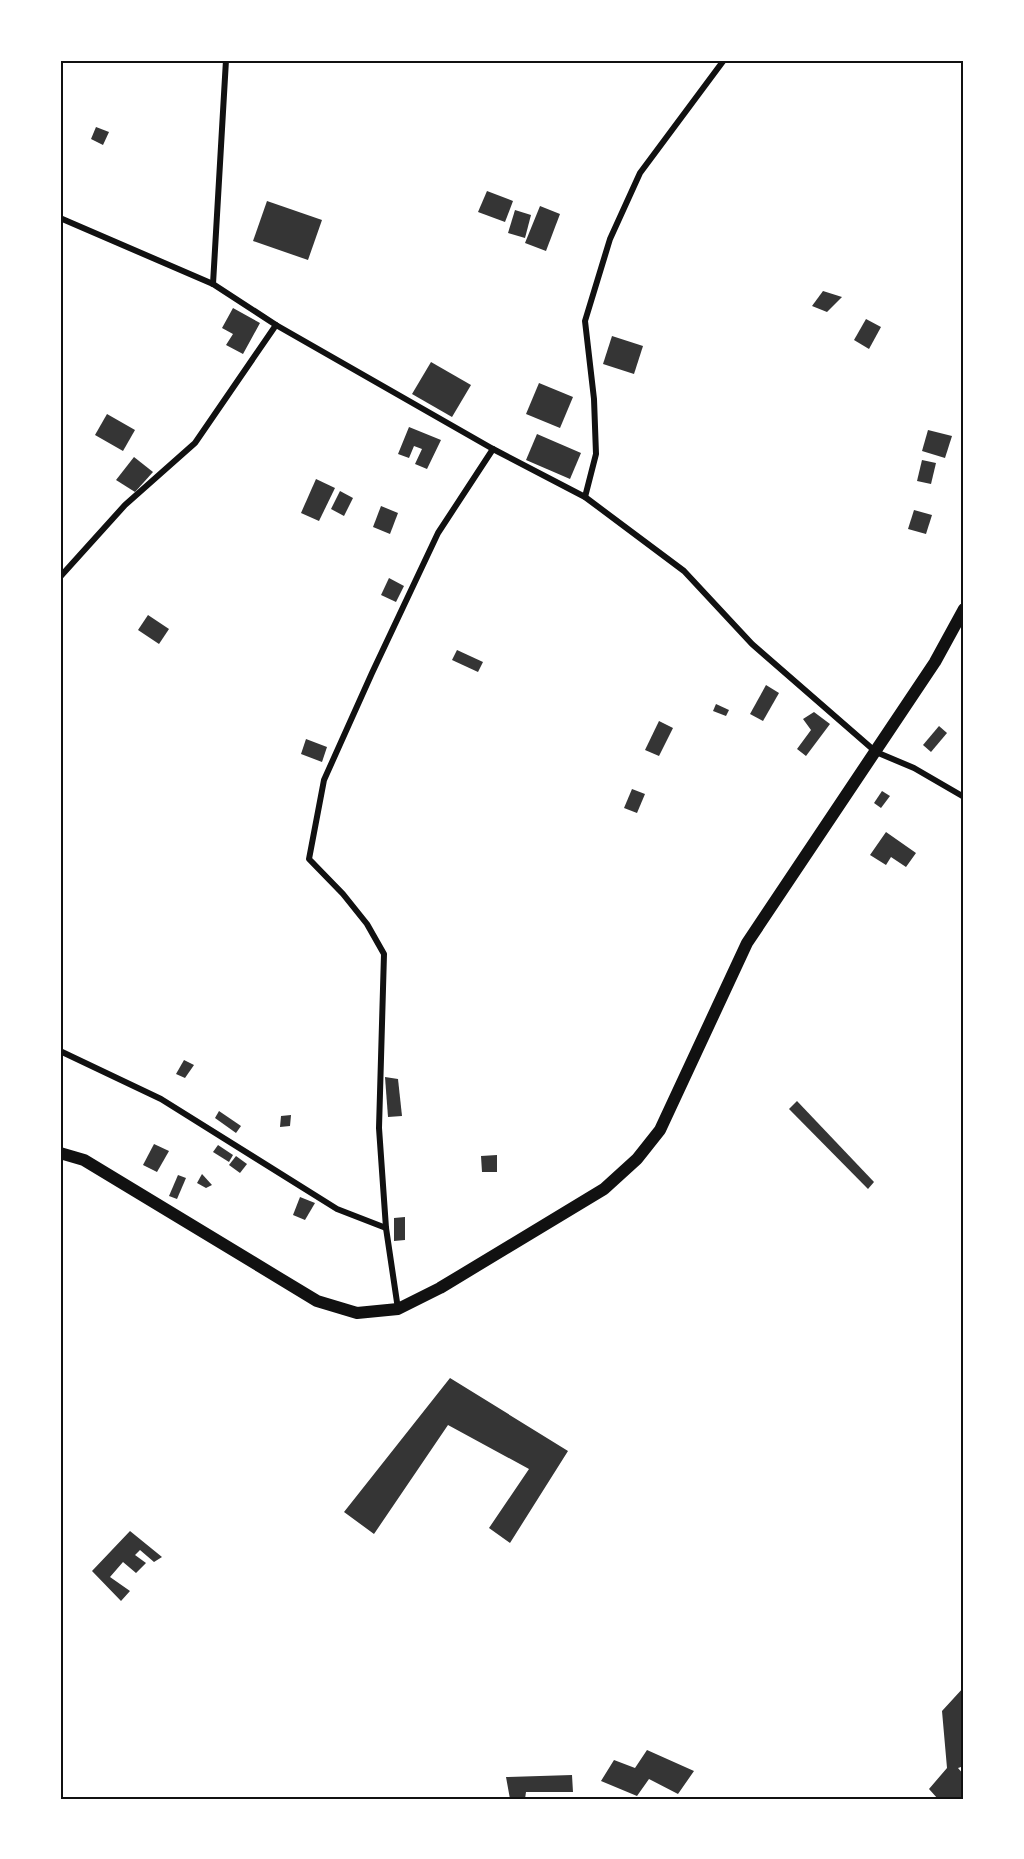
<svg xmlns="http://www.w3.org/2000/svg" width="1024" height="1859" font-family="'Sofia Sans Condensed',sans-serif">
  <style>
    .building { fill: #353535 }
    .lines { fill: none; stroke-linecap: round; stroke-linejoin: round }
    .minor { stroke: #111; stroke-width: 6 }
    .secondary { stroke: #111; stroke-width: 12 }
    .neatline { fill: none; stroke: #111; stroke-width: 2 }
  </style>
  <rect width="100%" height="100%" fill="#fff"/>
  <g class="building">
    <polygon points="96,127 109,132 103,145 91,139"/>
    <polygon points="487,191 513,201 505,222 478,212"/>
    <polygon points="267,201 322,220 308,260 253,241"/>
    <polygon points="540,206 560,214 546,251 525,243"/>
    <polygon points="515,210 531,215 525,238 508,233"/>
    <polygon points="823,291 842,297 827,312 812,306"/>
    <polygon points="233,308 260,323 243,354 226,345 233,334 222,328"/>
    <polygon points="866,319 881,327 869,349 854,340"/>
    <polygon points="612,336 643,346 634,374 603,364"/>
    <polygon points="431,362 471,385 452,417 412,394"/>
    <polygon points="539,383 573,397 560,428 526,414"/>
    <polygon points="107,414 135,430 123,451 95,435"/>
    <polygon points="409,427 441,440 427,469 415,464 422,449 414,446 409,458 398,454"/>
    <polygon points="928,430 952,436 945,458 922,451"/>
    <polygon points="537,434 581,453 570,479 526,460"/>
    <polygon points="134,457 153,472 135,492 116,480"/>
    <polygon points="922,460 936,463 931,484 917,481"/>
    <polygon points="316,479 335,488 319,521 301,513"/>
    <polygon points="340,491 353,498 344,516 331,509"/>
    <polygon points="381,506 398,513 390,534 373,527"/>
    <polygon points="914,510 932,515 926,534 908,529"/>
    <polygon points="389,578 404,586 396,602 381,595"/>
    <polygon points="148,615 169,629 159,644 138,630"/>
    <polygon points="457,650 483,662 478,672 452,660"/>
    <polygon points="766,685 779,693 763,721 750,714"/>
    <polygon points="716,704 729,710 726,716 713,711"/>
    <polygon points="814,712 830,724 806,756 797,749 811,730 803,719"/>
    <polygon points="659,721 673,728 659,756 645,750"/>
    <polygon points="939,726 947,733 931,752 923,745"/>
    <polygon points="306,739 327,747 322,762 301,754"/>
    <polygon points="632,789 645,794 637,813 624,808"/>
    <polygon points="882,791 890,796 881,808 874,803"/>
    <polygon points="886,832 916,853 906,867 891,857 886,865 870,855"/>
    <polygon points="184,1060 194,1065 185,1078 176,1074"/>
    <polygon points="385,1077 398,1079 402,1116 388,1117"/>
    <polygon points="797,1101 874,1182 868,1189 789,1109"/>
    <polygon points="219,1111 241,1126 236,1133 215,1118"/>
    <polygon points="291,1115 290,1126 280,1127 281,1116"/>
    <polygon points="154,1144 169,1151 157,1172 143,1165"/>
    <polygon points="218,1145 233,1155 229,1162 213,1152"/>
    <polygon points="497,1155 497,1172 482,1172 481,1156"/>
    <polygon points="236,1156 247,1164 240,1173 229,1165"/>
    <polygon points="202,1174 212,1185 206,1188 197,1183"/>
    <polygon points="178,1175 186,1178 177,1199 169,1196"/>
    <polygon points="300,1197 315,1203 305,1220 293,1215"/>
    <polygon points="405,1217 405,1240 394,1241 394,1218"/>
    <polygon points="450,1378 568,1451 510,1543 489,1528 529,1469 448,1425 374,1534 344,1512"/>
    <polygon points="130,1531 162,1557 154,1562 140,1550 135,1555 146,1563 136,1573 123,1562 110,1577 130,1591 121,1601 92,1571"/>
    <polygon points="964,1687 964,1718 962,1719 964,1721 964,1766 958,1768 964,1775 964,1799 938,1799 929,1789 947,1768 942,1711"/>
    <polygon points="647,1750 694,1771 678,1794 649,1779 637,1796 601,1781 614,1760 635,1768"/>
    <polygon points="572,1775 573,1792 526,1792 525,1799 510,1799 506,1777"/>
  </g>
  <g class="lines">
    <g class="minor">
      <polyline points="60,218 213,284 276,325 493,449 585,497 684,571 752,644 876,752 914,768 964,797"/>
      <polyline points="213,284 226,60"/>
      <polyline points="585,497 596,454 594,399 585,321 610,239 640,173 724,60"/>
      <polyline points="60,577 125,505 195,443 276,325"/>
      <polyline points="60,1051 161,1099 337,1209 386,1228"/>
      <polyline points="398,1309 386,1228 379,1128 384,954 367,924 343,894 309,859 324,780 372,673 438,533 493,449"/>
    </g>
    <polyline class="secondary" points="60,1153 84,1160 317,1301 357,1313 398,1309 440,1288 604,1189 637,1159 660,1130 747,943 935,662 964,609"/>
  </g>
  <rect width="1024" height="1859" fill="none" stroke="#ffffff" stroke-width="123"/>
  <rect x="62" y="62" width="900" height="1736" class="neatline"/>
</svg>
